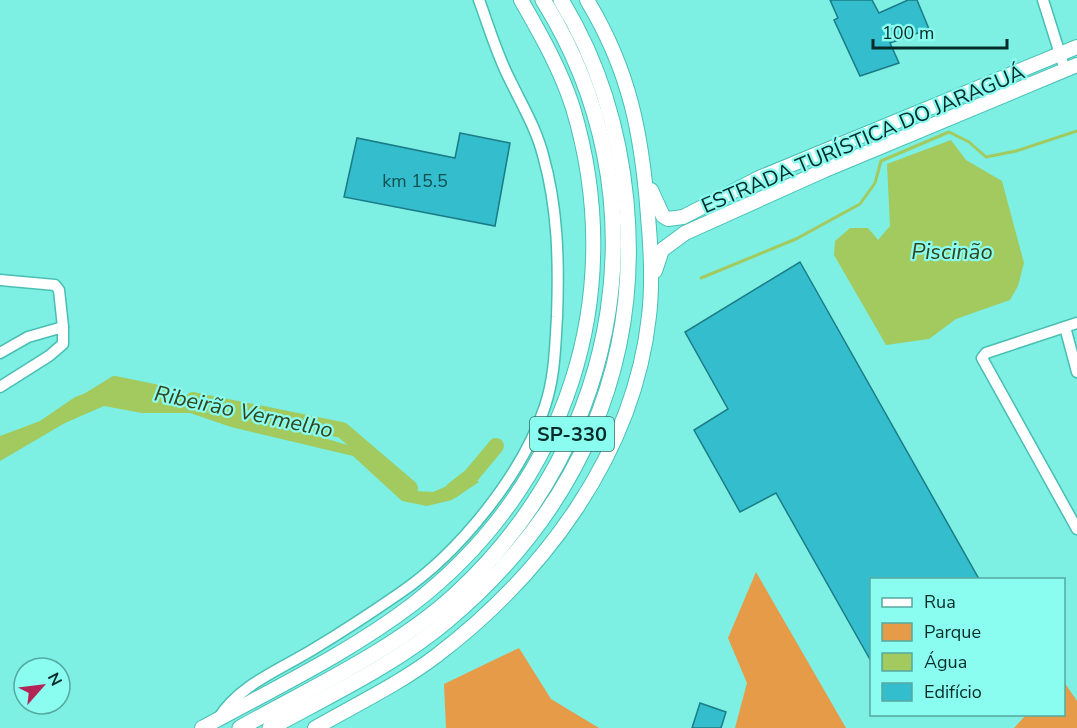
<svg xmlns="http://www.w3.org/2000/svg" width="1077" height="728" font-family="'Nunito Sans',sans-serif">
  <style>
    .green { fill: #e59b47 }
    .water { fill: #a2ca5f }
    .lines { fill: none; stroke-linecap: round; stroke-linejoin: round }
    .stream { stroke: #a2ca5f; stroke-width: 3 }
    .river { stroke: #a2ca5f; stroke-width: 16 }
    .building { fill: #34bdcc; stroke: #1b7b86; stroke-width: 1.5 }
    .minor-casing { stroke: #49bfb4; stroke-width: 13 }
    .major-casing { stroke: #49bfb4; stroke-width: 16 }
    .highway-casing { stroke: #49bfb4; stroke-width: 17 }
    .minor { stroke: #fff; stroke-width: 10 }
    .major { stroke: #fff; stroke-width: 14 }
    .highway { stroke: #fff; stroke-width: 15 }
    .labels { text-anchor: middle; stroke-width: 4.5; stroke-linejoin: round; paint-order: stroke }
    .number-label { font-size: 18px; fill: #115052 }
    .shield { fill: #8bfdf0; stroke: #2d6b65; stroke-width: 1.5 }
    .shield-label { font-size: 20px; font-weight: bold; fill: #052c29 }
    .street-label { font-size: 21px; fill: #052c29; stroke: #8bfdf0 }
    .water-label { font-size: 22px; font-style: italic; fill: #344418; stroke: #8bfdf0 }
  </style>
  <rect width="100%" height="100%" fill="#7defe3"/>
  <g class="green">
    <polygon points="756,572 846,728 735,728 747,683 728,638"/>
    <polygon points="519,648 551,699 599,728 446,728 444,684"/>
    <polygon points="1064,682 1077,701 1077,728 1014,728 1026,715 1064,714"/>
  </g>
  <g class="water">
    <polygon points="951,140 966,160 1002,181 1024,263 1018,286 1010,300 956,319 929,339 886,345 834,255 835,241 850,228 868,228 878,240 890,226 887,164"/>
    <polygon points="144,388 170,391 357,448 416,491 433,492 449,485 466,472 479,482 452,500 427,506 402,501 353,456 231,427 190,413 142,413 104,406 65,423 0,461 0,436 40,421 75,397 89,392"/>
  </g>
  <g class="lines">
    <polyline class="stream" points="701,278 796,239 860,204 875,183 881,161 949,132 969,142 986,157 1016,151 1077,131"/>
    <g class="river">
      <polyline points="193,400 342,430 410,488"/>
      <polyline points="86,402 115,384 159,393"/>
      <polyline points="453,490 471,476 496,446"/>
    </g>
  </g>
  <g class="building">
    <polygon points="830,0 872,0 879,13 908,0 917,0 929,29 890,43 899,63 860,76 834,20 838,18"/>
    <polygon points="460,133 510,143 495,226 344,197 357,138 455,158"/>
    <polygon points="800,262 979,579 872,579 872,663 776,493 740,512 694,430 728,409 685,332"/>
    <polygon points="700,703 726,712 721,728 692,728"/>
  </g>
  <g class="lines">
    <g class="minor-casing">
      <g id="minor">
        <polyline points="1043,0 1065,70"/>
        <polyline points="0,280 55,285 59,290 63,327"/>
        <polyline points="1077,323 986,353 982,358 1077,529"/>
        <polyline points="1065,327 1077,372"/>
        <polyline points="0,353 28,337 63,327 63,344 49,356 0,387"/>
        <path d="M 218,719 C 239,685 279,670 312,650 C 342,632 371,613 400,593 C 459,553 523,474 545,406 C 555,376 555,347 557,317 C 559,262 558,208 543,155 C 536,128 522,105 510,80 C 497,55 489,27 479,0"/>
      </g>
    </g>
    <g class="major-casing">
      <g id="major">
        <polyline points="651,190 663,216 668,219 683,217 759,178 1077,47"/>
        <polyline points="655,271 662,250 685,233 825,170 1077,65"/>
        <path d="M 202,728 C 273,689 349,653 413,604 C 567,485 629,295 573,108 C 561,70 541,35 521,0"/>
        <path d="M 315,728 C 355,705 399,684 436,656 C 544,574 634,454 649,316 C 653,283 651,249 648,216 C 642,135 630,71 587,0"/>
      </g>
    </g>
    <g class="highway-casing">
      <g id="highway">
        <path d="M 240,728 C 311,688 397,649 457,593 C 623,439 665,195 543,0"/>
        <path d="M 270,728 C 330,695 396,664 448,620 C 576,512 642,368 626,201 C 619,129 599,62 561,0"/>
      </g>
    </g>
    <use href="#minor" class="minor"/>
    <use href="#major" class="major"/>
    <use href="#highway" class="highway"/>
  </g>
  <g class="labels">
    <g class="number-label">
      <text x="415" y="187">km 15.5</text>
    </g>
    <rect class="shield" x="530" y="417" width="84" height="34" rx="4.5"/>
    <g class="shield-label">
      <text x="572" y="441">SP-330</text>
    </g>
    <g class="street-label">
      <text transform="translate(863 139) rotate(-23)" y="7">ESTRADA TURÍSTICA DO JARAGUÁ</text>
    </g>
    <g class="water-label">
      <text x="952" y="259">Piscinão</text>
      <text transform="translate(244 411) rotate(12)" y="8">Ribeirão Vermelho</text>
    </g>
  </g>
  <rect x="870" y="578" width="195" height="138" fill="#8bfdf0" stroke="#55a9a0" stroke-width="1.5"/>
  <rect x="882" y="598" width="30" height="9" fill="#ffffff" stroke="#55a9a0" stroke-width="1.5"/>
  <text x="924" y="608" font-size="18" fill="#052c29">Rua</text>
  <rect x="882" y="623" width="30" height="18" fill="#e59b47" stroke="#55a9a0" stroke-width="1.5"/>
  <text x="924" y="638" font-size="18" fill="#052c29">Parque</text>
  <rect x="882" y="653" width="30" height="18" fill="#a2ca5f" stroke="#55a9a0" stroke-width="1.5"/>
  <text x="924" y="668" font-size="18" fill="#052c29">Água</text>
  <rect x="882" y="683" width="30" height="18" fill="#34bdcc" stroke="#55a9a0" stroke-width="1.5"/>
  <text x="924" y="698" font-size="18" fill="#052c29">Edifício</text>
  <g transform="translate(42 686) rotate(62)"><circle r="28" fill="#8bfdf0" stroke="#55a9a0" stroke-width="1.5"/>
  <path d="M0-4.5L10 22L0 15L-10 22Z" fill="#b32355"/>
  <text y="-9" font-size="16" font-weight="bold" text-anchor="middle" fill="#052c29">N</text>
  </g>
  <path d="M873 39v9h134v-9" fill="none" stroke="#052c29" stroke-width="3"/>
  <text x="882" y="39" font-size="18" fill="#052c29" stroke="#8bfdf0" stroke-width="4.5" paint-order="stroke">100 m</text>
</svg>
